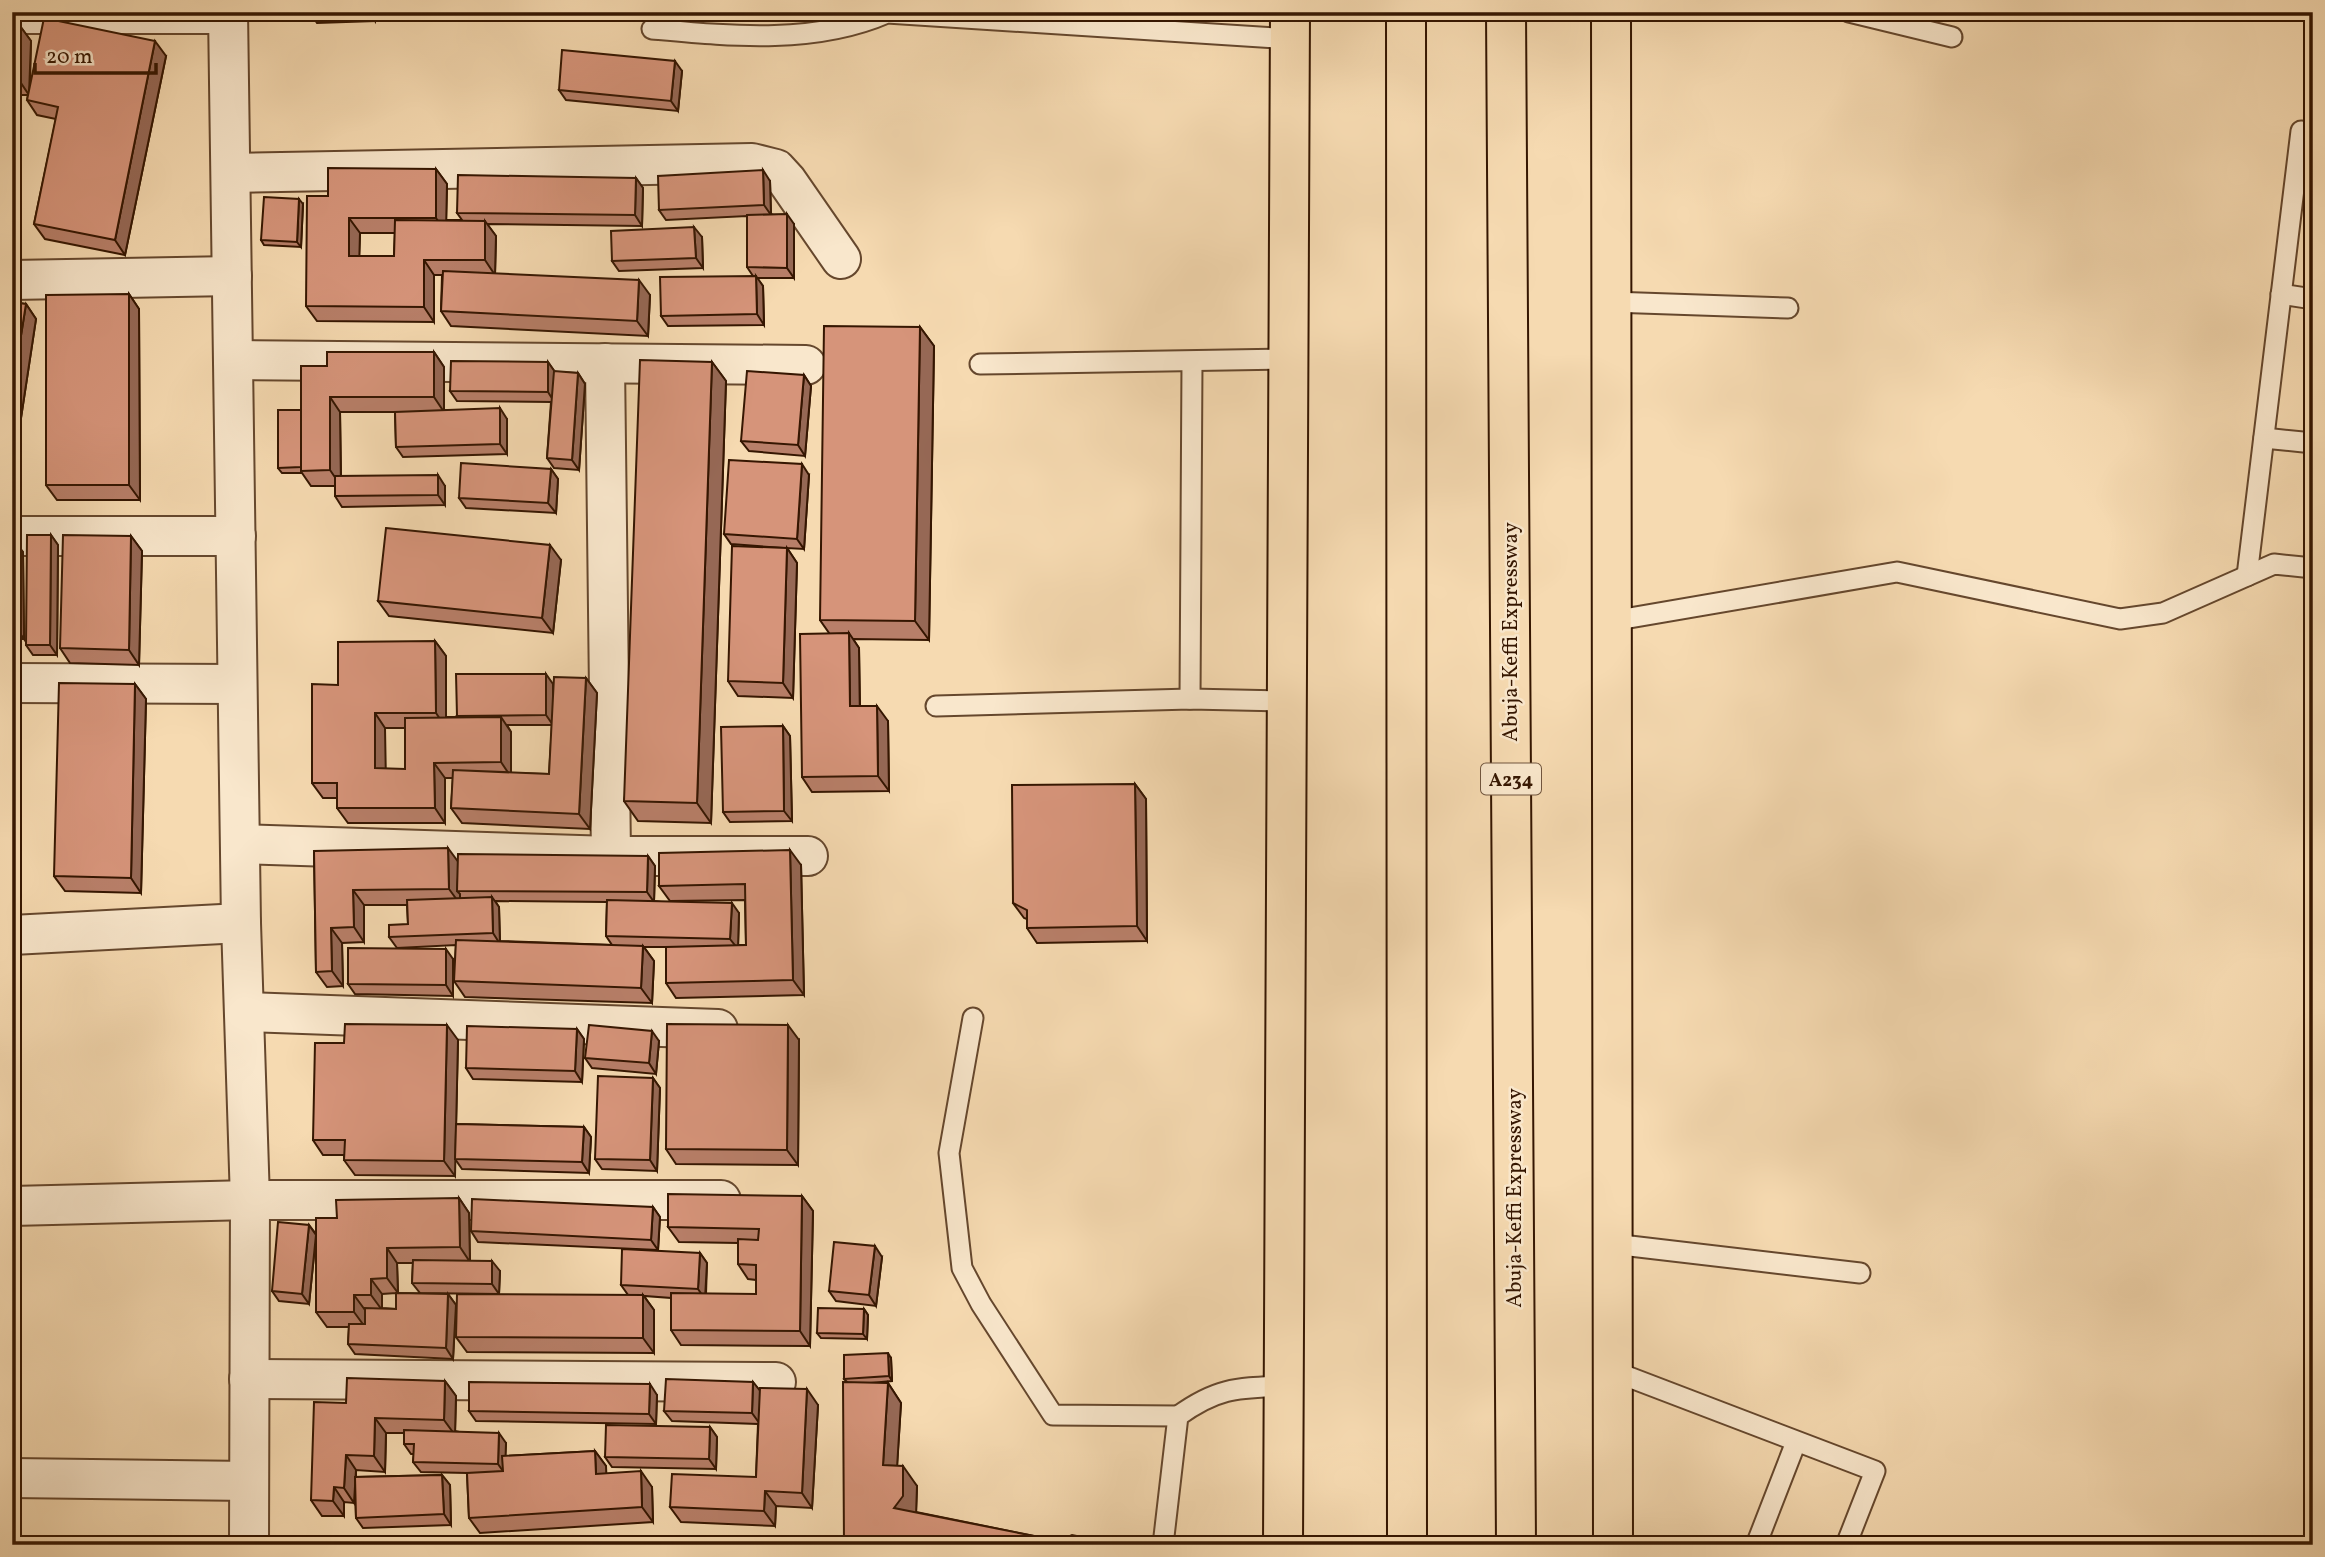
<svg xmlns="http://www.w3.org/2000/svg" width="2325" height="1557" font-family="Vollkorn,serif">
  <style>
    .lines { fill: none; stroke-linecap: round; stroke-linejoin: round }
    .service-casing { stroke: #65472d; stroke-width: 23 }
    .minor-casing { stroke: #65472d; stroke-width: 42 }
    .primary-casing { stroke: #351601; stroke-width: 42 }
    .trunk-casing { stroke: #351601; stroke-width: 42 }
    .service { stroke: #f9e7cc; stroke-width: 19 }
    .minor { stroke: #f9e7cc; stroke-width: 38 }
    .primary { stroke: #f6dab1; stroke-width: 38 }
    .trunk { stroke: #f6dab1; stroke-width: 38 }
    .wall { fill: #b87f69; stroke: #351601; stroke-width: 2; fill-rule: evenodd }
    .shaded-wall { fill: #966855; stroke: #351601; stroke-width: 2 }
    .building { fill: #d6947a; stroke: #351601; stroke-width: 2 }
    .labels { text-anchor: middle; stroke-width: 5; stroke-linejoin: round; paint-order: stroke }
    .shield { fill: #f9e7cc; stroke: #70553e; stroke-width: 2 }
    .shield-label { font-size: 19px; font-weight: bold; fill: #351601 }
    .street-label { font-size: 21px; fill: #351601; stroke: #f9e7cc }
  </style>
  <rect width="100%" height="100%" fill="#f6dab1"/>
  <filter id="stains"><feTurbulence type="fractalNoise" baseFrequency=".00286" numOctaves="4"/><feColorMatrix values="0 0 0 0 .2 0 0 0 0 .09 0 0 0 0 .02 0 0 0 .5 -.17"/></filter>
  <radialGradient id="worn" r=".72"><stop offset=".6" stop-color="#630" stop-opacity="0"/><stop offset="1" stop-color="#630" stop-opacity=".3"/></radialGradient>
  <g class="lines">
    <g class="service-casing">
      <g id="service">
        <polyline points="1849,12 1952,37"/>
        <path d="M 652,29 C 729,36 814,45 887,13 L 1290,39"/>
        <polyline points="2281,294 2313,299"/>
        <polyline points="1611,302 1788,308"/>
        <polyline points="980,364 1288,359"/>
        <polyline points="2264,438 2313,443"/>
        <polyline points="2247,576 2301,131"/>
        <polyline points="1612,621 1897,572 2120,619 2163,613 2274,564 2313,568"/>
        <polyline points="1190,699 1192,363"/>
        <polyline points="936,706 1190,699 1286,701"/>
        <polyline points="973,1018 949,1153 962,1268 981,1304 1053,1415 1178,1416"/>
        <polyline points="1613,1244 1860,1273"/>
        <polyline points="1613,1371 1875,1471 1846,1545"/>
        <path d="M 1163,1545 L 1178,1416 C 1217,1388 1236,1388 1283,1386"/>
        <polyline points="1756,1545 1796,1442"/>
      </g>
    </g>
    <g class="minor-casing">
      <g id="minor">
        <polyline points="228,12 241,923 250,1200 249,1545"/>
        <polyline points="12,14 228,14"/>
        <polyline points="231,173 752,163 776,169 787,181 841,259"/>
        <polyline points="12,280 232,276"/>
        <polyline points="233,360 806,365"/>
        <polyline points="605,363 611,856"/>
        <polyline points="12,536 236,536"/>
        <polyline points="12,683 237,684"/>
        <polyline points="241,844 611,856 808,856"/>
        <polyline points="12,935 241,923"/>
        <polyline points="244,1012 718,1029"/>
        <polyline points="12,1206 250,1200 721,1200"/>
        <polyline points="249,1379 776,1382"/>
        <polyline points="12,1478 249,1481"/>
      </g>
    </g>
    <g class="primary-casing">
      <g id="primary">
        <polyline points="1611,12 1613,1545"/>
        <polyline points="1283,1545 1290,12"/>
      </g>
    </g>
    <g class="trunk-casing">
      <g id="trunk">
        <polyline points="1406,12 1407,1545"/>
        <polyline points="1506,12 1516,1545"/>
      </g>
    </g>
    <use href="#service" class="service"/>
    <use href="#minor" class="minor"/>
    <use href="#primary" class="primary"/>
    <use href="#trunk" class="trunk"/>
  </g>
  <g class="wall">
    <polygon points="310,12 375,12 375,21 317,23"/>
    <polygon points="12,26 20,26 31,41 30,86 166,56 125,255 45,239 34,224 56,119 37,115 27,100 28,95 12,95"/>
    <polygon points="682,71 678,111 566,100 559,90"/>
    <path d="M 436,169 L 447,184 L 446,220 L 462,220 L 457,213 L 636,178 L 643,188 L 642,226 L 487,224 L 496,236 L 495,274 L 650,295 L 648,336 L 451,326 L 441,311 L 442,275 L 434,275 L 434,322 L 317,321 L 306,306 L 328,196 ZM 360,233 L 395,233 L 394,256 L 359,256 Z"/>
    <polygon points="770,181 771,214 794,224 794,278 757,278 763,286 764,325 668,326 661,316 753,276 747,267 747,216 666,220 659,210"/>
    <polygon points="303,204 301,247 264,245 261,240"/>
    <polygon points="702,237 703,268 619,271 612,261"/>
    <polygon points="129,294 139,309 140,500 57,500 46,485"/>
    <polygon points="12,302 26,304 36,319 21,418 12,417"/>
    <polygon points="920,327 934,346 929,640 853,639 859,648 860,706 888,721 889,791 812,792 802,777 829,633 820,620"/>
    <polygon points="434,352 444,367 444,410 507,419 507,454 403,457 396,447 395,412 340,412 341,476 445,486 445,505 342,507 335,496 335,486 311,486 302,473 282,473 278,468 301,410 327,366"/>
    <polygon points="548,362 555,372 578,373 585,384 579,470 554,468 547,458 551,402 457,401 450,391"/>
    <polygon points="712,362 726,381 711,823 638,821 624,801"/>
    <polygon points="804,375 811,386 805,456 749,451 741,441"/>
    <polygon points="551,469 558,479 556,513 466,508 459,498"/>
    <polygon points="809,475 804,549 787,548 797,563 793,698 738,696 728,681 782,548 731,544 724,534"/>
    <polygon points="51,535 58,545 57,655 33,655 26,645"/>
    <polygon points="131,536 142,551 139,665 70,663 60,648"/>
    <polygon points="12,542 15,542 23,552 24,639 12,639"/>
    <polygon points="561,560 553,633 389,616 378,601"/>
    <path d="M 435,641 L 446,656 L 446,717 L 458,717 L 457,716 L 553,684 L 586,678 L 597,693 L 590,829 L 462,823 L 451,808 L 453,778 L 445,778 L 445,823 L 348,823 L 337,808 L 337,798 L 323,798 L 312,783 L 338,685 ZM 507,725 L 552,725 L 549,774 L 511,773 L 511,732 ZM 385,728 L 405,728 L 405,769 L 385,769 Z"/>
    <polygon points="135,684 146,699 141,893 65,891 54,876"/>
    <polygon points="783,726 790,736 792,821 730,822 723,812"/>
    <polygon points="1135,784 1146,799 1147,941 1037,943 1027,928 1027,919 1024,918 1013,903"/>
    <path d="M 314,851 L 458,861 L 648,856 L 655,866 L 654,901 L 739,913 L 738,945 L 746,945 L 745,900 L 670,901 L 659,886 L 801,865 L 804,995 L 676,998 L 666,983 L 666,947 L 644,947 L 654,961 L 652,1003 L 465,997 L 454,981 L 456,945 L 397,948 L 389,937 L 408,924 L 407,905 L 364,905 L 364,942 L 342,943 L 343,986 L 327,987 L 316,972 ZM 495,901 L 607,902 L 606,936 L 612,945 L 500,941 L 499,907 Z"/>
    <polygon points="453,959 453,996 355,994 348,984"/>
    <polygon points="577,1029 584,1039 582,1082 473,1079 466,1068"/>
    <polygon points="458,1040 456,1124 584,1127 591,1137 589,1173 462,1169 455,1159 455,1176 355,1175 344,1160 344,1155 323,1155 313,1140 344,1043"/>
    <polygon points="799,1040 798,1165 676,1164 666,1149"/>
    <polygon points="659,1041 656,1074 592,1068 585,1058"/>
    <polygon points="653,1078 660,1088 657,1171 602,1169 595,1159"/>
    <polygon points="802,1196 813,1211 810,1346 681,1345 671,1330 671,1298 644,1296 654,1310 654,1353 467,1352 456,1337 628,1295 621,1285 700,1253 707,1263 706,1294 756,1294 756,1280 748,1279 738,1264 738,1243 679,1242 668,1227"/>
    <path d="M 459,1198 L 469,1213 L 470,1261 L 500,1271 L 499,1294 L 420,1293 L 412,1283 L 413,1263 L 397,1263 L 398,1293 L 448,1294 L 456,1305 L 453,1359 L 355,1354 L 348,1344 L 349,1327 L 327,1327 L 316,1312 L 316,1237 L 309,1304 L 279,1301 L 272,1291 L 309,1225 L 316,1234 L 337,1218 ZM 396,1293 L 396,1309 L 382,1308 L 382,1294 Z"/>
    <polygon points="653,1207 660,1217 658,1250 478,1242 471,1231"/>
    <polygon points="882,1257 876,1306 836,1301 829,1291"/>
    <polygon points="864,1309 868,1315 867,1339 821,1338 817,1333"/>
    <polygon points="891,1358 892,1381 871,1383 888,1383 901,1403 897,1466 917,1486 916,1512 1059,1541 1095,1545 844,1545 847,1382 844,1379"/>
    <polygon points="445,1381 456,1396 455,1431 506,1443 505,1456 595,1451 606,1466 606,1474 652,1487 653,1522 480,1533 469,1518 467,1473 421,1472 413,1462 414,1454 411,1454 404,1444 404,1433 386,1433 385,1472 356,1470 356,1477 442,1475 450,1485 451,1525 363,1528 356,1518 355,1490 354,1503 344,1502 344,1516 322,1516 311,1500 346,1403"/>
    <polygon points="753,1382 760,1391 818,1405 812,1508 776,1506 775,1526 681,1522 670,1507 756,1477 758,1424 672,1421 664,1411"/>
    <polygon points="657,1395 656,1424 476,1421 469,1411"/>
    <polygon points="710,1427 717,1437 716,1469 612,1467 605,1457"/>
  </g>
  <g class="shaded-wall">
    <polygon points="369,12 375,12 375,21"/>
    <polygon points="20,26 31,41 29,95 19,80"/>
    <polygon points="155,41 166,56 125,255 115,240"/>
    <polygon points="675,61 682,71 678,111 671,101"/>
    <polygon points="12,147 18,155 12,219"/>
    <polygon points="436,169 447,184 446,233 436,218"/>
    <polygon points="763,170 770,181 771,215 764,205"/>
    <polygon points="636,178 643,188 642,226 635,215"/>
    <polygon points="299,199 303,204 301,247 297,242"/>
    <polygon points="787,214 794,224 794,278 787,268"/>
    <polygon points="349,218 360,233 359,271 349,256"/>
    <polygon points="485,221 496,236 495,275 485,260"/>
    <polygon points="694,227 702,237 703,268 696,258"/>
    <polygon points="424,260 434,275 434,322 424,307"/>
    <polygon points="756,276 763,286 764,325 757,314"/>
    <polygon points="639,280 650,295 648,336 637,321"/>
    <polygon points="129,294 139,309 140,500 129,485"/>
    <polygon points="26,304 36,319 21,418 12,405 12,392"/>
    <polygon points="920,327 934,346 929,640 915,621"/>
    <polygon points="434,352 444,367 444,412 434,397"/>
    <polygon points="548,362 555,372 555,403 548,392"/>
    <polygon points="712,362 726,381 711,823 697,803"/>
    <polygon points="578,373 585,384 579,470 572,460"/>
    <polygon points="804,375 811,386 805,456 798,445"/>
    <polygon points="330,397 340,412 341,486 330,470"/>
    <polygon points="500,408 507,419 507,454 500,444"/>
    <polygon points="12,419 18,428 15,513 12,510"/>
    <polygon points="802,464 809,475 804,549 797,539"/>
    <polygon points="551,469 558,479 556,513 548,503"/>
    <polygon points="438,475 445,486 445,505 438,495"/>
    <polygon points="51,535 58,545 57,655 50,645"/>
    <polygon points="131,536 142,551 139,665 129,650"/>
    <polygon points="15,542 23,552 24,639 17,629"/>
    <polygon points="550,545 561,560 553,633 542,618"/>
    <polygon points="787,548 797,563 793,698 783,683"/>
    <polygon points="849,633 859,648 860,722 850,706"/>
    <polygon points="435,641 446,656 446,728 436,713"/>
    <polygon points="546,674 553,684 553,725 546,715"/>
    <polygon points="586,678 597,693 590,829 579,814"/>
    <polygon points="135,684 146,699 141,893 131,878"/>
    <polygon points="12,693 19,702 12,787"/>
    <polygon points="877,706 888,721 889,791 878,776"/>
    <polygon points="375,713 385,728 386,784 375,768"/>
    <polygon points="501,717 511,732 511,777 501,762"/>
    <polygon points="783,726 790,736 792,821 784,811"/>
    <polygon points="434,763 445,778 445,823 435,808"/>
    <polygon points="1135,784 1146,799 1147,941 1137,926"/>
    <polygon points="12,805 14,808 12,861"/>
    <polygon points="448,848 459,863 457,891 460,894 460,904 449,889"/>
    <polygon points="790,850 801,865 804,995 793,980"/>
    <polygon points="648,856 655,866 654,902 647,892"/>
    <polygon points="353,890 364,905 364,942 354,927"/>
    <polygon points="492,897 499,907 500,944 493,933"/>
    <polygon points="732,903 739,913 738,949 730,939"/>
    <polygon points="331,928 342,943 343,986 332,971"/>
    <polygon points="643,946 654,961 652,1003 641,988"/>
    <polygon points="446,949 453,959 453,996 446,985"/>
    <polygon points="447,1025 458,1040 455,1176 444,1161"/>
    <polygon points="788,1025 799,1040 798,1165 787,1150"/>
    <polygon points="577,1029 584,1039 582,1082 575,1071"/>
    <polygon points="652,1031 659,1041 656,1074 649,1063"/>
    <polygon points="653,1078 660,1088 657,1171 650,1160"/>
    <polygon points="584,1127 591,1137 589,1173 582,1162"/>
    <polygon points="802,1196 813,1211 810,1346 800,1331"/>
    <polygon points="459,1198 469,1213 470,1262 460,1247"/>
    <polygon points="653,1207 660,1217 658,1250 651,1240"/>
    <polygon points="309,1225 316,1235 309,1304 302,1294"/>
    <polygon points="875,1246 882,1257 876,1306 869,1295"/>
    <polygon points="387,1248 397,1263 398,1293 387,1278"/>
    <polygon points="700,1253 707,1263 705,1299 698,1289"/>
    <polygon points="492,1261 500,1271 499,1294 492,1284"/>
    <polygon points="371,1279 382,1294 382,1310 371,1295"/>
    <polygon points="448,1294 456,1305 453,1359 446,1348"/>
    <polygon points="354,1295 365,1310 365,1327 354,1312"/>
    <polygon points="643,1295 654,1310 654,1353 643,1338"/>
    <polygon points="864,1309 868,1315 867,1339 863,1334"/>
    <polygon points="888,1353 891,1358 892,1381 889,1376"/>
    <polygon points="445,1381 456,1396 455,1435 444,1420"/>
    <polygon points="753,1382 761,1392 760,1424 752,1413"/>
    <polygon points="888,1383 901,1403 896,1484 883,1465"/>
    <polygon points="650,1384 657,1395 656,1424 649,1414"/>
    <polygon points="807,1389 818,1405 812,1508 802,1493"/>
    <polygon points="375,1418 386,1433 385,1472 374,1456"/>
    <polygon points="710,1427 717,1437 716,1469 709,1459"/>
    <polygon points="499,1433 506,1443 505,1474 498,1464"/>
    <polygon points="595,1451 606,1466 607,1489 596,1474"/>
    <polygon points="346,1455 356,1470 354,1503 344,1488"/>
    <polygon points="903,1466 917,1486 916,1516 894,1508"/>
    <polygon points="641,1471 652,1487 653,1522 642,1507"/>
    <polygon points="442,1475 450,1485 451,1525 444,1514"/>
    <polygon points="334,1487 344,1502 344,1516 333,1501"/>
    <polygon points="765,1491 776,1506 775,1526 764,1511"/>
  </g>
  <g class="building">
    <polygon points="44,18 155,41 115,240 34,224 58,107 27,100"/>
    <polygon points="12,26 20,26 19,80 12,80"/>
    <polygon points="562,50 675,61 671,101 559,90"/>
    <polygon points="328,168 436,169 436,218 349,218 349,256 394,256 395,220 485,221 485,260 424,260 424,307 306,306 307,196 328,196"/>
    <polygon points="763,170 764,205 659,210 658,176"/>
    <polygon points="458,175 636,178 635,215 457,213"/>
    <polygon points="264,197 299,199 297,242 261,240"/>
    <polygon points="787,214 787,268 747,267 747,215"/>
    <polygon points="694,227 696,258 612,261 611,231"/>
    <polygon points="443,271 639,280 637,321 441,311"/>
    <polygon points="756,276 757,314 661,316 660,277"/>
    <polygon points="129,294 129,485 46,485 46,295"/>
    <polygon points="12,302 26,304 12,392"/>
    <polygon points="824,326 920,327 915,621 820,620"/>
    <polygon points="327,352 434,352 434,397 330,397 330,470 301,471 301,366 327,366"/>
    <polygon points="640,360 712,362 697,803 624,801"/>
    <polygon points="451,361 548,362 548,392 450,391"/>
    <polygon points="554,371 578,373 572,460 547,458"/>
    <polygon points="747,371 804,375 798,445 741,441"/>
    <polygon points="500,408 500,444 396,447 395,412"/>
    <polygon points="278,410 301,410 301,467 278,468"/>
    <polygon points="729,460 802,464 797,539 724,534"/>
    <polygon points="461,463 551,469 548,503 459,498"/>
    <polygon points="438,475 438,495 335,496 335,476"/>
    <polygon points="386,528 550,545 542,618 378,601"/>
    <polygon points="27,535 51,535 50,645 26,645"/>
    <polygon points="63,535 131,536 129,650 60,648"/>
    <polygon points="12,542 15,542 17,629 12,629"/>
    <polygon points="732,546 787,548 783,683 728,681"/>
    <polygon points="849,633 850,706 877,706 878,776 802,777 800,634"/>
    <polygon points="435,641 436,713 375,713 375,768 405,769 405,718 501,717 501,762 434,763 435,808 337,808 337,783 312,783 312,684 338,685 338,642"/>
    <polygon points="456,674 546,674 546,715 457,716"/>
    <polygon points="554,677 586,678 579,814 451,808 453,770 549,774"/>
    <polygon points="59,683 135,684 131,878 54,876"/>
    <polygon points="783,726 784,811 723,812 721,727"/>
    <polygon points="1135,784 1137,926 1027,928 1027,910 1013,903 1012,785"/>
    <polygon points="448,848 449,889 353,890 354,927 331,928 332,971 316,972 314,851"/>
    <polygon points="790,850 793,980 666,983 666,947 746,945 745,884 659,886 659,853"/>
    <polygon points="458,854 648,856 647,892 457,891"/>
    <polygon points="492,897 493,933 389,937 389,925 408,924 407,900"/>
    <polygon points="607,900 732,903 730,939 606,936"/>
    <polygon points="456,940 643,946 641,988 454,981"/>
    <polygon points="348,948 446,949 446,985 348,984"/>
    <polygon points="345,1024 447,1025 444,1161 344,1160 345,1140 313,1140 315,1043 344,1043"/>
    <polygon points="667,1024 788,1025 787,1150 666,1149"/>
    <polygon points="589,1025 652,1031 649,1063 585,1058"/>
    <polygon points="467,1026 577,1029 575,1071 466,1068"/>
    <polygon points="598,1076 653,1078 650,1160 595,1159"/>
    <polygon points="456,1124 584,1127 582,1162 455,1159"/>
    <polygon points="668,1194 802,1196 800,1331 671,1330 671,1293 756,1294 756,1265 738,1264 738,1239 758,1240 759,1229 668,1227"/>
    <polygon points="459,1198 460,1247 387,1248 387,1278 371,1279 371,1295 354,1295 354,1312 316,1312 316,1218 337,1218 336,1200"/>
    <polygon points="472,1199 653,1207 651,1240 471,1231"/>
    <polygon points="278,1222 309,1225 302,1294 272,1291"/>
    <polygon points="834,1242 875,1246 869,1295 829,1291"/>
    <polygon points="622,1249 700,1253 698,1289 621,1285"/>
    <polygon points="413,1260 492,1261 492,1284 412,1283"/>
    <polygon points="396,1293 448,1294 446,1348 348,1344 349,1324 365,1324 365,1308 396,1309"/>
    <polygon points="457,1294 643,1295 643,1338 456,1337"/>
    <polygon points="818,1308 864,1309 863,1334 817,1333"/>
    <polygon points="888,1353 889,1376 844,1379 844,1355"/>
    <polygon points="347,1378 445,1381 444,1420 375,1418 374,1456 346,1455 344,1488 334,1487 333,1501 311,1500 314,1402 346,1403"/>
    <polygon points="666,1379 753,1382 752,1413 664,1411"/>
    <polygon points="469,1382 650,1384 649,1414 469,1411"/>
    <polygon points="843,1382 888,1383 883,1465 903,1466 903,1496 894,1508 1059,1541 1072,1535 1092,1539 1090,1545 844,1545"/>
    <polygon points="760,1388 807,1389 802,1493 765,1491 764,1511 670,1507 672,1474 756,1477"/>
    <polygon points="606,1425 710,1427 709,1459 605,1457"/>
    <polygon points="404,1430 499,1433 498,1464 413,1462 414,1444 404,1444"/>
    <polygon points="595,1451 596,1474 641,1471 642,1507 469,1518 467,1473 503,1471 502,1456"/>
    <polygon points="442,1475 444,1514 356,1518 355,1477"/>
    <polygon points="666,1542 810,1545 666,1545"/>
  </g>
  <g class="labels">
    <rect class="shield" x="1481" y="763.5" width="60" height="31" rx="5"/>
    <g class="shield-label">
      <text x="1511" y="786">A234</text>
    </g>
    <g class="street-label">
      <text transform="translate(1510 632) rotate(-90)" y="7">Abuja-Keffi Expressway</text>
      <text transform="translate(1514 1198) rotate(-90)" y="7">Abuja-Keffi Expressway</text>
    </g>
  </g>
  <rect width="2325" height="1557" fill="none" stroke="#f6dab1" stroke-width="42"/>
  <rect x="14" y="14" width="2297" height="1529" fill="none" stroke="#351601" stroke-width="3.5"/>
  <rect x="21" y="21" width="2283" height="1515" fill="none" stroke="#351601" stroke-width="2"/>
  <path d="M35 63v10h121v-10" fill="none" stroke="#351601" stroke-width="3.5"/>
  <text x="46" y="63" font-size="21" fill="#351601" stroke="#f9e7cc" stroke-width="5" paint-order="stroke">20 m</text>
  <rect width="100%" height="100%" filter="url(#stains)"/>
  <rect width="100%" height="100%" fill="url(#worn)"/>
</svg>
